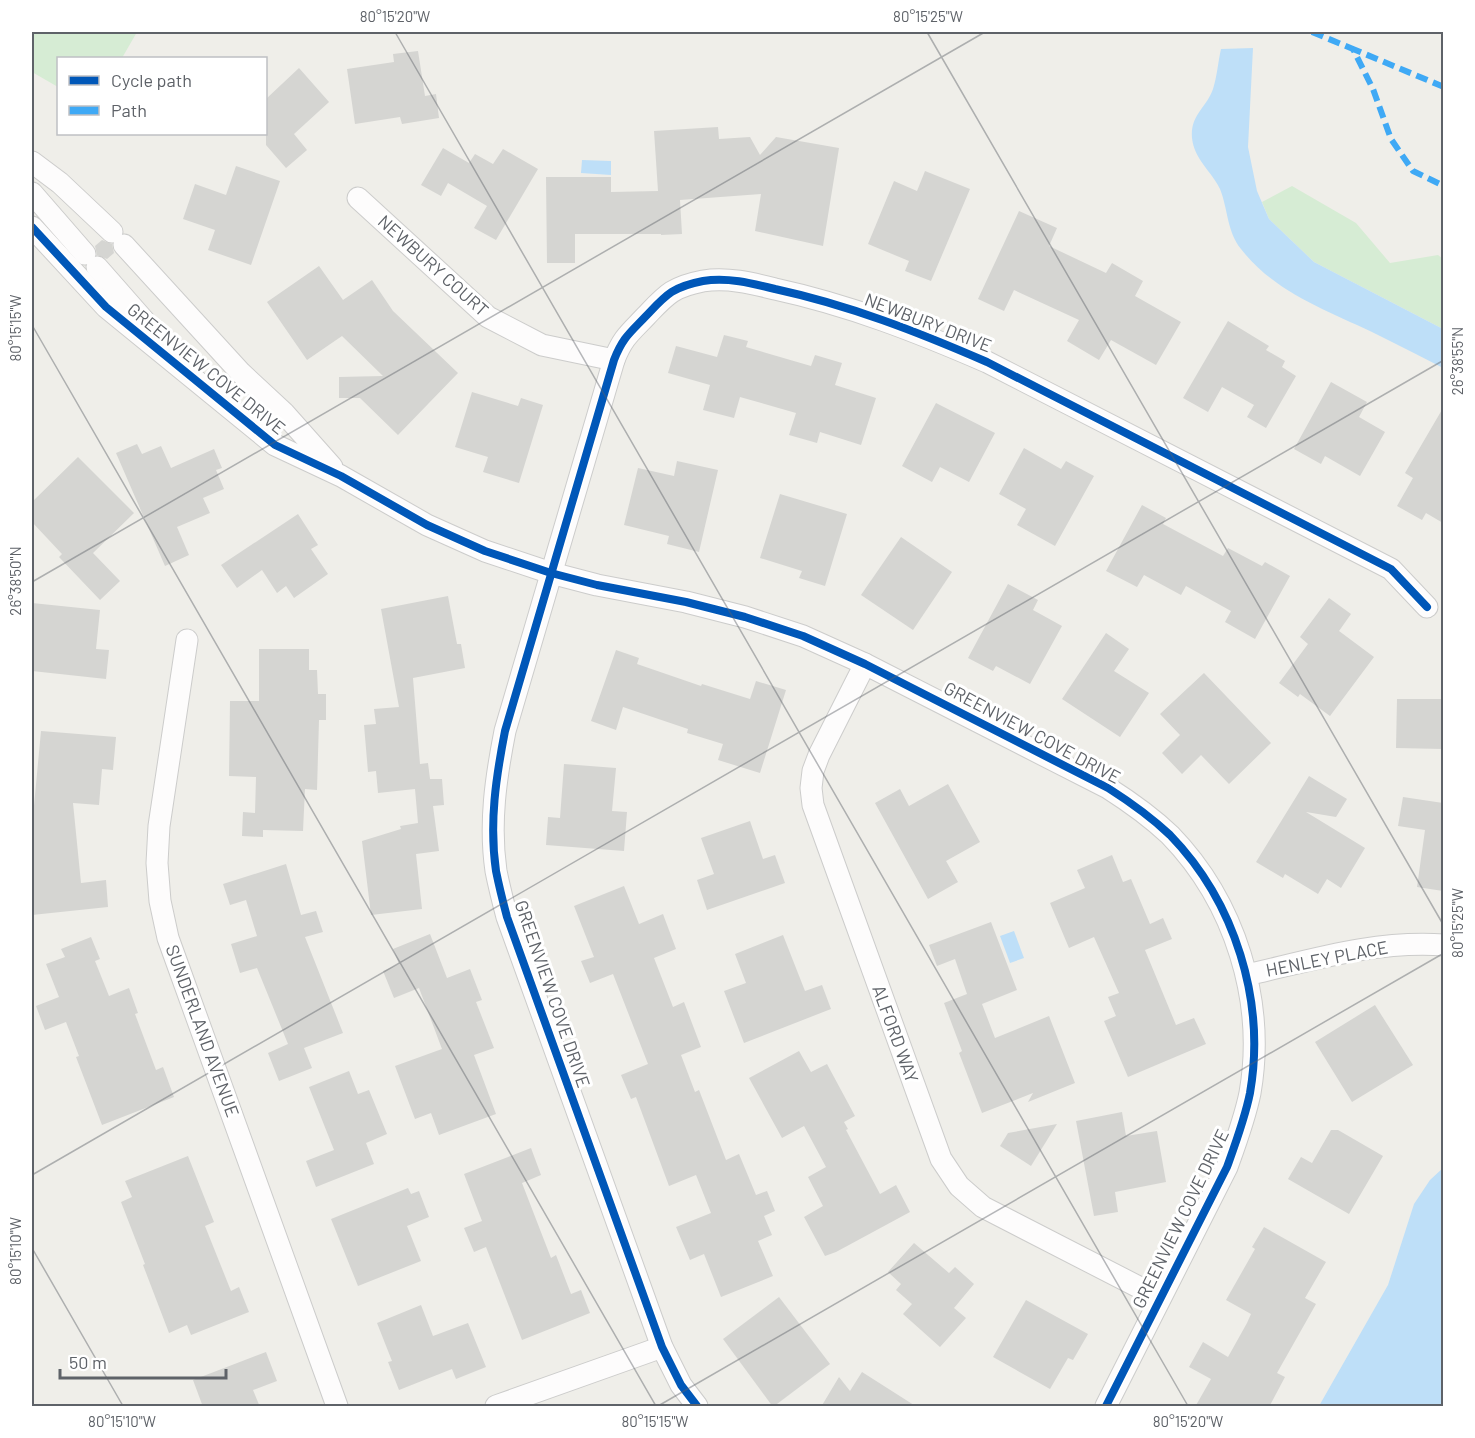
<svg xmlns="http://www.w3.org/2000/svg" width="1475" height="1438" font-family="Barlow,sans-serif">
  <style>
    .green { fill: #d6ecd4 }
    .water { fill: #bedff8 }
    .building { fill: #d5d5d2 }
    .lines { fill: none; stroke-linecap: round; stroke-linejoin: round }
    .street-casing { stroke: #cccccb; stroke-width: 23 }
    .street { stroke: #fdfcfc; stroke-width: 21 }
    .quiet { stroke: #3fa9f5; stroke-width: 6; stroke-dasharray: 12 6; stroke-linecap: butt }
    .cycleway-casing { stroke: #fff; stroke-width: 11 }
    .cycleway { stroke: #0057b8; stroke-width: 8 }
    .ticks { fill: none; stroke: #5e6268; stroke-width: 1.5; stroke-opacity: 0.45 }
    .labels { text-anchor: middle; stroke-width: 6; stroke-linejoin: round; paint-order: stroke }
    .street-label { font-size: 18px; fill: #5e6268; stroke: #fff }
    .neatline { fill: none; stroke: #5e6268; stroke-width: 2 }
    .ticks-label { font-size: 15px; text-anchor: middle; fill: #5e6268 }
  </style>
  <rect width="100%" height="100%" fill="#efeee9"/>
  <g class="green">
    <polygon points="32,32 137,32 122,58 58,58 58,87 32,72"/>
    <polygon points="1292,186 1356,223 1390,263 1438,255 1443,259 1443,329 1314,262 1269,219 1262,202"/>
  </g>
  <g class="water">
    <path d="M 1253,48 L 1248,147 L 1257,191 L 1269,219 L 1314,262 L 1443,329 L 1443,368 C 1422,357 1400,346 1378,335 C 1329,311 1276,294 1241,249 C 1227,232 1228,209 1220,189 C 1212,172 1194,159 1192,138 C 1190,115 1207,107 1213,89 C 1217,77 1218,62 1221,49 Z"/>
    <polygon points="582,160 611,161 611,175 581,173"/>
    <polygon points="1014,931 1024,958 1010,963 1000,936"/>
    <polygon points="1443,1168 1443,1406 1319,1406 1388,1285 1414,1204 1430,1180"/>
  </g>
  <g class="building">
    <polygon points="418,51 425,96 436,94 439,118 402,124 400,117 355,124 347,69 394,62 393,54"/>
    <polygon points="299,68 329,102 294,134 307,150 286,168 266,145 266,99"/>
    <polygon points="718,127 719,139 750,137 760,155 776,137 839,148 823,246 755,231 761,194 680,200 682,234 661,235 661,234 575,234 575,263 547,263 546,177 611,177 611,192 658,191 654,131"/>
    <polygon points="443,148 469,163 475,154 493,164 503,149 538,169 496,240 474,228 487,206 448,183 441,196 421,185"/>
    <polygon points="236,166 280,181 251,265 208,250 215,230 183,219 195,184 226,195"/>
    <polygon points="925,171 970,189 931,281 905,271 909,261 868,244 894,181 917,191"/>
    <polygon points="1019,211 1057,228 1049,246 1106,273 1112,263 1143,281 1135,296 1181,322 1156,365 1111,340 1099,360 1067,341 1079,320 1014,290 1004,311 978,299"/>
    <polygon points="102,240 112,244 114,253 107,259 97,255 95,246"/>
    <polygon points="319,266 343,300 372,280 393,311 458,373 398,435 360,398 339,398 339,377 383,376 342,336 307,360 267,302"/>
    <polygon points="1228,321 1269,346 1266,350 1285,361 1282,367 1296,376 1266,428 1247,417 1254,405 1222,387 1208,412 1183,398"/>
    <polygon points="724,335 748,341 746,347 811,366 815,355 842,363 835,385 876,398 861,445 820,432 817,443 789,435 796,413 740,397 734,418 703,410 710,385 668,373 676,346 717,357"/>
    <polygon points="1331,382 1367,402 1359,417 1385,432 1360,476 1325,456 1321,464 1294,449"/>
    <polygon points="472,392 518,406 521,398 543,405 519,483 483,472 488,457 455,447"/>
    <polygon points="936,403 995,433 969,482 940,467 932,482 902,466"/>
    <polygon points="1443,408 1443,523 1426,513 1422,520 1397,506 1413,478 1405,473"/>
    <polygon points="137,444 142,454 161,446 171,468 214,449 222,468 216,470 224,489 203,498 210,513 177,527 189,555 165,566 116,453"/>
    <polygon points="1024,448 1061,469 1066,461 1094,476 1055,546 1017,525 1026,509 999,494"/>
    <polygon points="78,457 134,513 93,553 120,581 100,600 59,557 62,554 32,522 32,502"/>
    <polygon points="677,461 718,470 699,552 667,544 669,536 624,525 638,468 674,476"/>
    <polygon points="780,494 847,514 825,586 799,578 802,571 760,558"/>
    <polygon points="1142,505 1166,518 1163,524 1223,556 1228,548 1262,566 1265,562 1290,576 1255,639 1225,622 1231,611 1186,586 1181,595 1144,575 1137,587 1106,571"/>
    <polygon points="298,514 318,545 311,549 328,574 294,598 286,586 277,593 262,570 237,588 221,565"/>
    <polygon points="901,537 952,572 913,630 861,595"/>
    <polygon points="1008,584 1038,600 1033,610 1062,626 1030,684 996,666 993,671 968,658"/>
    <polygon points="448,596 457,644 461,644 465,668 413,678 420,764 428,763 430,779 442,779 444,805 433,806 439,851 416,854 422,909 371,915 362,841 401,829 400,826 418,823 415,789 378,793 376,771 368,772 364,725 376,724 374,709 399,707 381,609"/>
    <polygon points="1329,598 1351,614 1339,631 1374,657 1330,716 1300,694 1298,697 1279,683 1308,644 1300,637"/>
    <polygon points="32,603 100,610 96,649 109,650 106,679 32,671"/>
    <polygon points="1106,633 1129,649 1114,671 1149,693 1120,737 1062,699"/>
    <polygon points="259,649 309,649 309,670 317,670 318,694 326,694 326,720 319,720 317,790 305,789 303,831 263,830 263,837 242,836 243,812 255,813 256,777 229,776 230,701 259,701"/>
    <polygon points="616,650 639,658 637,664 701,686 702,684 750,699 756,681 786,690 760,773 718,760 723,744 687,733 688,729 623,707 616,730 591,721"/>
    <polygon points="1204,673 1271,743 1229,784 1201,755 1182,774 1162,753 1180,735 1160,714"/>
    <polygon points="1397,699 1443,699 1443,749 1396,748"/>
    <polygon points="41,731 116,737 113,770 102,769 99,805 73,803 81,883 106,880 108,907 32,915 32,827"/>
    <polygon points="564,764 616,768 612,811 627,812 624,851 546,845 548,817 560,818"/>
    <polygon points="1309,776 1347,799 1336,817 1306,812 1365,848 1341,888 1327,879 1318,894 1285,874 1283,878 1256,862"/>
    <polygon points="948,784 980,842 946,861 958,882 928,899 875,803 900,789 909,806"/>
    <polygon points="1403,797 1443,803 1443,891 1417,887 1425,830 1398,826"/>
    <polygon points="750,821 763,859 775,855 785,883 707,910 697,880 714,874 701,838"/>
    <polygon points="1112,855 1123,882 1131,879 1150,924 1163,918 1172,939 1145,950 1176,1025 1194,1018 1206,1044 1128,1077 1104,1021 1116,1016 1108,997 1119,993 1094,937 1069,948 1050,903 1085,888 1077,870"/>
    <polygon points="286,864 301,915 316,911 323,932 305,937 343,1033 304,1048 312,1068 279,1081 268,1053 288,1044 257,968 240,973 231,944 257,936 246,900 230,905 223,884"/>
    <polygon points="624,886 639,924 663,914 676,949 654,958 673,1007 684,1002 701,1047 681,1055 695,1092 699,1090 726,1160 739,1154 756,1195 767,1191 775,1211 764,1216 772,1235 758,1241 773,1276 721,1297 704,1254 690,1260 676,1227 711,1213 696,1175 669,1186 636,1097 631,1099 621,1075 648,1064 613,974 590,983 581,961 594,957 574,906"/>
    <polygon points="991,922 1017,990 982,1004 995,1038 1049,1016 1075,1083 1028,1102 1033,1093 982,1113 959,1053 962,1051 944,1003 967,994 955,959 937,966 929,945"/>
    <polygon points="430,934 447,978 470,969 482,1000 476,1002 494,1048 474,1055 496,1114 439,1135 431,1113 415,1119 395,1066 442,1049 419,988 394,998 383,971 399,964 393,949"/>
    <polygon points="783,935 805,991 822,985 831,1009 744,1043 724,991 746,983 735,954"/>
    <polygon points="91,937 100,959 95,961 109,996 129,988 138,1013 135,1014 156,1070 163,1067 174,1097 102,1125 76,1057 79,1056 66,1022 45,1030 36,1006 59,997 46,964 65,957 61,949"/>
    <polygon points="1375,1005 1413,1065 1352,1102 1315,1042"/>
    <polygon points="799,1051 811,1072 827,1064 855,1116 844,1122 848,1129 846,1130 880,1194 896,1185 910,1212 836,1252 825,1256 804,1217 823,1206 808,1177 826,1167 804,1126 782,1138 749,1078"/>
    <polygon points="349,1071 358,1094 369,1090 387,1134 366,1143 374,1164 316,1187 306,1161 334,1150 309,1087"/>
    <polygon points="1122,1112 1126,1136 1157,1131 1166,1182 1115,1192 1118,1212 1094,1216 1076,1121"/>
    <polygon points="1057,1124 1031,1166 1000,1146 1008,1133"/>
    <polygon points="1331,1130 1338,1130 1383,1156 1349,1214 1288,1179 1301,1157 1312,1163"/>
    <polygon points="531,1148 541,1175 522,1183 551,1258 556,1255 571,1294 581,1290 590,1313 522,1340 486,1247 474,1252 464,1228 482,1221 464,1174"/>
    <polygon points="188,1156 214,1222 205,1226 231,1291 239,1287 249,1312 191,1335 187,1325 169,1333 143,1265 145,1264 121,1202 132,1197 125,1181"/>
    <polygon points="408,1188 411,1194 419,1191 429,1217 407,1226 421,1261 358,1286 331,1219"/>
    <polygon points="1264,1227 1326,1262 1305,1298 1316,1304 1277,1373 1285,1377 1269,1407 1195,1407 1211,1379 1189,1367 1203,1342 1228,1357 1247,1323 1251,1314 1226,1300 1255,1249 1252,1247"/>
    <polygon points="914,1243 949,1273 955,1267 974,1284 954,1308 966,1318 940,1347 903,1314 912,1304 896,1290 901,1284 888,1272"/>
    <polygon points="779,1297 830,1364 773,1407 723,1339"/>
    <polygon points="1026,1300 1088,1334 1073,1360 1068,1358 1050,1389 993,1357"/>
    <polygon points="421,1305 433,1336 468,1323 486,1367 456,1379 452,1369 399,1390 388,1362 392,1361 377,1323"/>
    <polygon points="266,1352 277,1381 253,1390 260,1407 203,1407 193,1380"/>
    <polygon points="862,1372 917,1407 821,1407 839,1377 850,1391"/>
  </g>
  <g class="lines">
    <g class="street-casing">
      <g id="street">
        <polyline points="32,162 60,183 112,232"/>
        <polyline points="32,193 85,254"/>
        <polyline points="358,198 488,317 542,345 614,360"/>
        <path d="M 32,227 L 106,307 L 275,445 L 341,476 L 427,525 L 485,551 L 551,573 L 597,585 L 686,602 L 745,617 L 803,636 L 865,664 L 1108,788 C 1130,802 1151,817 1170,835 C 1235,902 1266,1001 1250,1093 C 1245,1118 1236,1142 1227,1167 L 1106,1406"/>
        <polyline points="124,245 241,373 284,413 332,467"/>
        <polyline points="97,267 162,341"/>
        <polyline points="187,640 159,826 157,863 160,901 168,938 337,1406"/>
        <polyline points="865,664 819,755 813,771 811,788 813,805 941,1159 959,1186 983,1207 1160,1298"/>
        <path d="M 1247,975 C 1312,960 1376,940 1444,945"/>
        <polyline points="496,1406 662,1347"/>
        <path d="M 697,1406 L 681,1385 L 662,1347 L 507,917 C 503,902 499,886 496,871 C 489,823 496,777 505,731 L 614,360 C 623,337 630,333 646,316 C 666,295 672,287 703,281 C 727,277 751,283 775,289 C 849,305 918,332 987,362 L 1391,569 L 1427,607"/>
      </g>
    </g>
    <use href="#street" class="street"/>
    <g class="quiet">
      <polyline points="1312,32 1353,49"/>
      <polyline points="1444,87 1353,49 1373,89 1391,139 1413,171 1444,186"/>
    </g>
    <g class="cycleway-casing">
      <g id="cycleway">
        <path d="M 32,227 L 106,307 L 275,445 L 341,476 L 427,525 L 485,551 L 551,573 L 597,585 L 686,602 L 745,617 L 803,636 L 865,664 L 1108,788 C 1130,802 1151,817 1170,835 C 1235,902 1266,1001 1250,1093 C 1245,1118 1236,1142 1227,1167 L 1106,1406"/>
        <path d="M 697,1406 L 681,1385 L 662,1347 L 507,917 C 503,902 499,886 496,871 C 489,823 496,777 505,731 L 614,360 C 623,337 630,333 646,316 C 666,295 672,287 703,281 C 727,277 751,283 775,289 C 849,305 918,332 987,362 L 1391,569 L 1427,607"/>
      </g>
    </g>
    <use href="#cycleway" class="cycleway"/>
  </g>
  <path class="ticks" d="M 395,32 L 1188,1406M 927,32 L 1444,926M 32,325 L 656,1406M 32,582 L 985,32M 32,1175 L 1444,360M 32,1248 L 123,1406M 658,1406 L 1444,953"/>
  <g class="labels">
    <g class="street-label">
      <text transform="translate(433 266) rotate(42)" y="6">NEWBURY COURT</text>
      <text transform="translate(928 323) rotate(21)" y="6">NEWBURY DRIVE</text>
      <text transform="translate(206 369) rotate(39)" y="6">GREENVIEW COVE DRIVE</text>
      <text transform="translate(1032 733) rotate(28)" y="6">GREENVIEW COVE DRIVE</text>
      <text transform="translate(1327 959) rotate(-11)" y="6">HENLEY PLACE</text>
      <text transform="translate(552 994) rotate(71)" y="6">GREENVIEW COVE DRIVE</text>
      <text transform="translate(202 1031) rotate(70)" y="6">SUNDERLAND AVENUE</text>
      <text transform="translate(895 1034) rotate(70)" y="6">ALFORD WAY</text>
      <text transform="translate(1181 1219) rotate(-64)" y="6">GREENVIEW COVE DRIVE</text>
    </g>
  </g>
  <rect width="1475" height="1438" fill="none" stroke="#ffffff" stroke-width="66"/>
  <rect x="57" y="57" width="210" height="78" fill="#ffffff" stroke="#bfc0c3" stroke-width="1.5"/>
  <rect x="69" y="76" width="30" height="9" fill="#0057b8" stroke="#bfc0c3" stroke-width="1.5"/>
  <text x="111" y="87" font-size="18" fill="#5e6268">Cycle path</text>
  <rect x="69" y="106" width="30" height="9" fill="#3fa9f5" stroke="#bfc0c3" stroke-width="1.5"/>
  <text x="111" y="117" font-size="18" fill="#5e6268">Path</text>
  <path d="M60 1369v9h166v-9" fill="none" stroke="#5e6268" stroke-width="3"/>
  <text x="69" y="1369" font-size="18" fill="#5e6268" stroke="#ffffff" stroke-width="4.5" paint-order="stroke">50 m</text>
  <rect x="33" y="33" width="1409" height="1372" class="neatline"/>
  <g class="ticks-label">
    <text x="395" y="22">80°15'20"W</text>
    <text x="928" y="22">80°15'25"W</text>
    <text transform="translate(16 328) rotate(-90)" y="5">80°15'15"W</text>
    <text transform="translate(1458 361) rotate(-90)" y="5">26°38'55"N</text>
    <text transform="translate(16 581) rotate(-90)" y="5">26°38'50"N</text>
    <text transform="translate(1458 923) rotate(-90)" y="5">80°15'25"W</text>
    <text transform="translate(16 1251) rotate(-90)" y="5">80°15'10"W</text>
    <text x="122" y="1427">80°15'10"W</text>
    <text x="655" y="1427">80°15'15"W</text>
    <text x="1188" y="1427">80°15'20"W</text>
  </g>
</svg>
